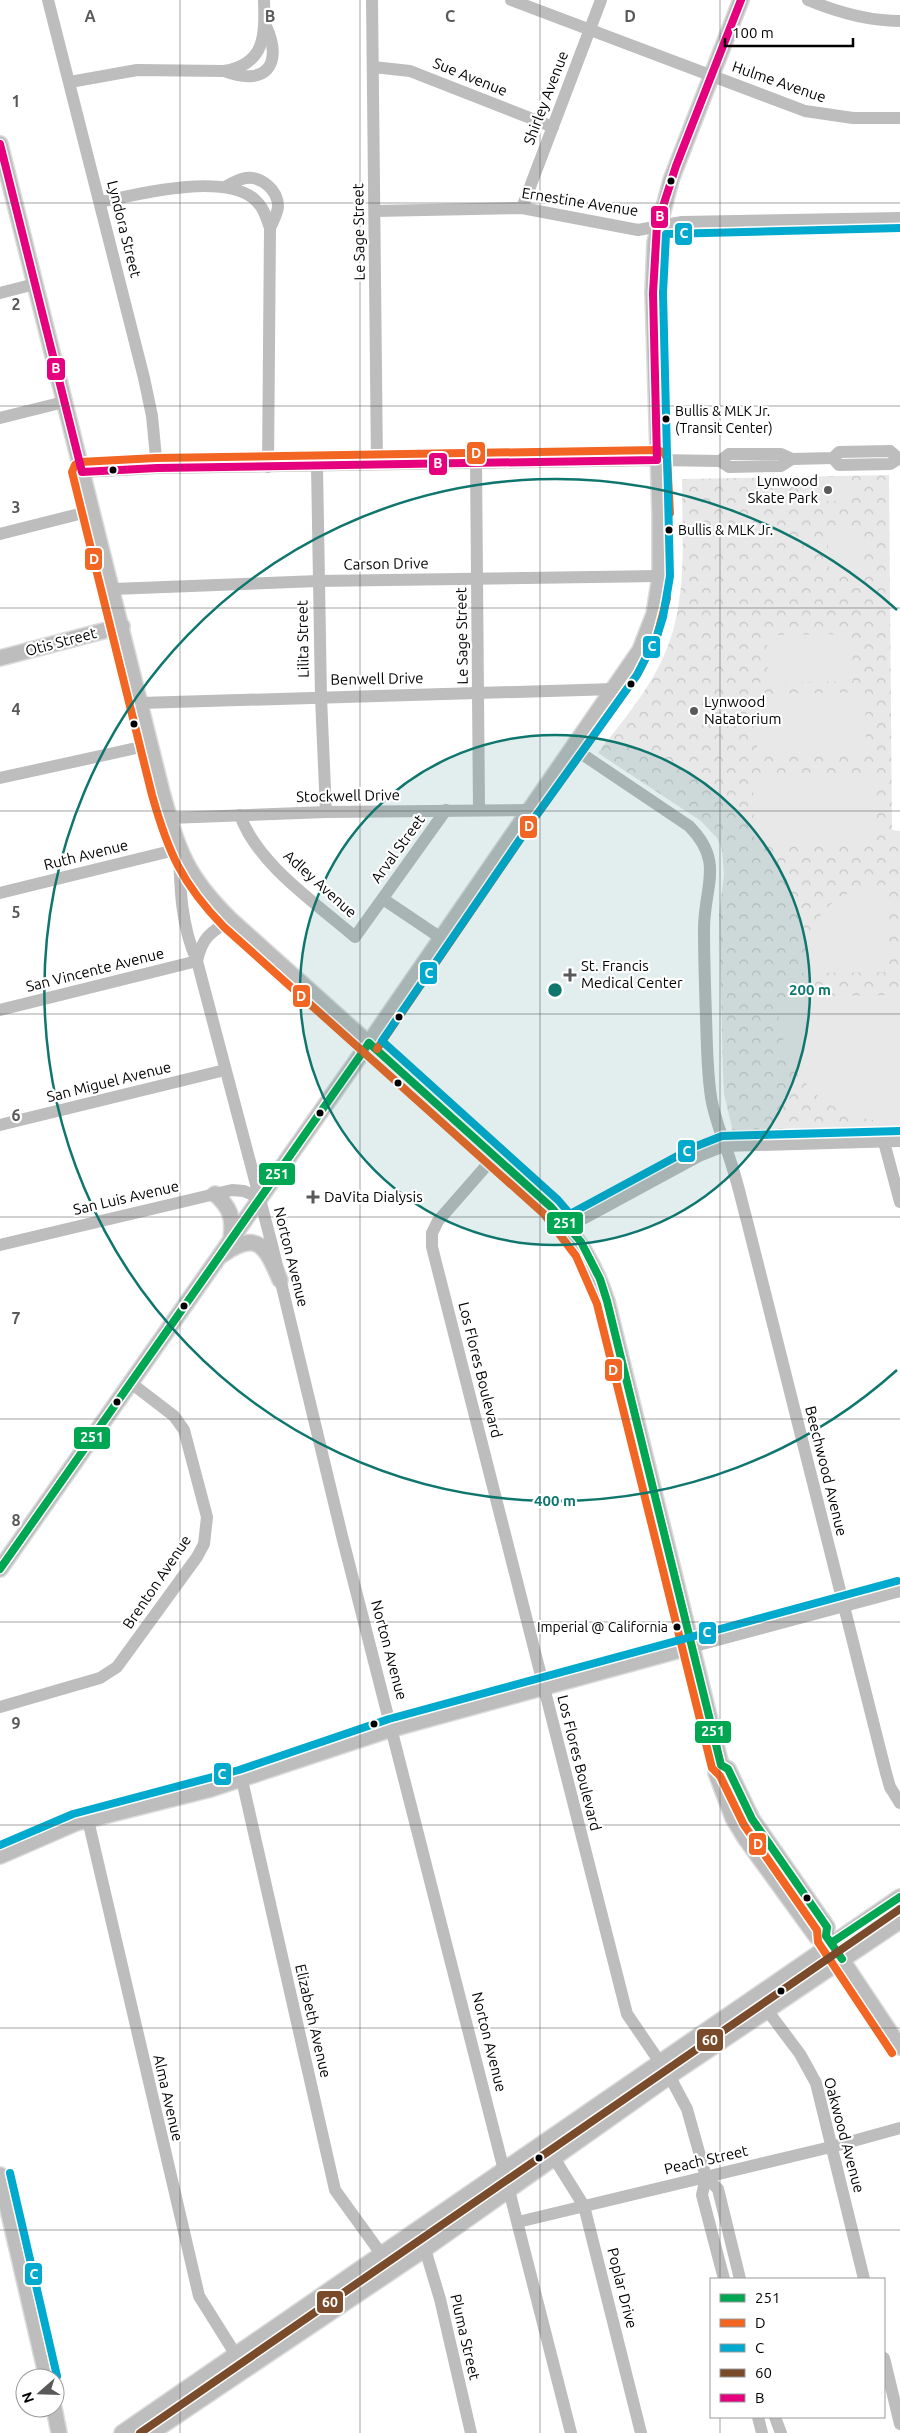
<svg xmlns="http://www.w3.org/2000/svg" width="900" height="2433" font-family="Ubuntu,sans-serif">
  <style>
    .park { fill: url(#park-crowns) }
    .pitch { fill: #e8e8e8 }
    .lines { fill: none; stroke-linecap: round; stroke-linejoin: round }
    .major-casing { stroke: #dbdbdb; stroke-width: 18 }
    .minor { stroke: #bdbdbd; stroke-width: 12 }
    .major { stroke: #bdbdbd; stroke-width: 15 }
    .bus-1-casing { stroke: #fff; stroke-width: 11 }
    .bus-2-casing { stroke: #fff; stroke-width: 11 }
    .bus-3-casing { stroke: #fff; stroke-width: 11 }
    .bus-4-casing { stroke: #fff; stroke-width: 11 }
    .bus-5-casing { stroke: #fff; stroke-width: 11 }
    .bus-1 { stroke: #00a651; stroke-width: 8 }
    .bus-2 { stroke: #f26522; stroke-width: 8 }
    .bus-3 { stroke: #00a9ce; stroke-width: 8 }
    .bus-4 { stroke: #7a4b2a; stroke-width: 8 }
    .bus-5 { stroke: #e5007d; stroke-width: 8 }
    .grid { fill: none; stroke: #595959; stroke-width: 1; stroke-opacity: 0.55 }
    .ring { fill: none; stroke: #0f766e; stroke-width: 2.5 }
    .bus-dot { fill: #000; stroke: #fff; stroke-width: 2 }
    .poi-dot { fill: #595959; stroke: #fff; stroke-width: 2 }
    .labels { text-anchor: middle; stroke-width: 4.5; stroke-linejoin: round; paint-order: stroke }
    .bus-label { font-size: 14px; fill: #000; stroke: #fff; text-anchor: start }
    .street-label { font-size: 15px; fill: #000; stroke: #fff }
    .poi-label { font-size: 15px; fill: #000; stroke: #fff; text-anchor: start }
    .grid-label { font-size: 16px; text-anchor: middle; font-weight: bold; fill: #595959; stroke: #fff; stroke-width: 4.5; stroke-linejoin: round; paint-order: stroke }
    .centre { fill: #0f766e; stroke: #fff; stroke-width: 2.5 }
    .ring-label { font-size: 15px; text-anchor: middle; font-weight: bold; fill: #0f766e; stroke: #fff; stroke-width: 4.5; stroke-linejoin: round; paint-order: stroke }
    .line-badge { stroke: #fff; stroke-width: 2 }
    .badge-label { font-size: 14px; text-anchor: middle; font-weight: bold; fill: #fff }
  </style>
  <defs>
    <pattern id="park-crowns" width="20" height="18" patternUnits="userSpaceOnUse" patternTransform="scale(1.25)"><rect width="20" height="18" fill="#e8e8e8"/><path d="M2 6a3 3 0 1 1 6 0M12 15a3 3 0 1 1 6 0" fill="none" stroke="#c5c5c5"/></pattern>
  </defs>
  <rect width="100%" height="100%" fill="#fff"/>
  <path class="park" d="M 889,475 L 892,830 L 900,831 L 900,1126 L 733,1132 L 724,1094 L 723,1073 L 719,914 L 724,875 L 722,849 L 717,838 L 701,821 L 598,753 C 620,724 645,695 661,662 C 689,606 682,540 682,479 Z"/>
  <g class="pitch">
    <polygon points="852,476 852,501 809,501 804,497 804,488 811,486 822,477"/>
    <rect x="828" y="530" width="33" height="19"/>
    <rect x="829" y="552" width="33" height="19"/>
    <polygon points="852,634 853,681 768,683 767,635"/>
    <polygon points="865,692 866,753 757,755 756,694"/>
    <polygon points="873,776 875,843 754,845 753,779"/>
    <path d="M 887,885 L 888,967 L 884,972 L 802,973 C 806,921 830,887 887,885 Z"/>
    <path d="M 890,991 L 900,991 L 900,1122 C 822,1123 779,1072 777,997 L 885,995 Z"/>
  </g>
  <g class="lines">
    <g class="major-casing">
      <g id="major">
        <path d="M 0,144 L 162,792 C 178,851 186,876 231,920 L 551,1207 C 579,1241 593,1259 607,1301 L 721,1765 L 728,1769 L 752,1819 L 827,1927 L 826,1936 L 900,2047"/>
        <polyline points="0,658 122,626"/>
        <path d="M 215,1194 C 230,1207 234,1218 231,1238"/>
        <path d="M 222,1255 C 258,1229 266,1247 280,1280"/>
        <polyline points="0,1569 369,1043 640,650 654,614 660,576 660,514 653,293 655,242 671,180 741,0"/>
        <polyline points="721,1765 716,1773 733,1818 745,1838 816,1936 826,1936"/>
        <polyline points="0,1856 76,1823 211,1789 392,1729 691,1647"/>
        <polyline points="0,2175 47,2378"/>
        <polyline points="54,2408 59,2433"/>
        <polyline points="122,2433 900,1897"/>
        <polyline points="151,2433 425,2249 677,2071 900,1921"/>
      </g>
    </g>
    <g class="minor">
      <polyline points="48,0 144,378 152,416 157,468"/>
      <polyline points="372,0 377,464"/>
      <polyline points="511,0 805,111 853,118 900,118"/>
      <path d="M 808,0 C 837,12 867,21 900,21"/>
      <polyline points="373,67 410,71 553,127"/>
      <path d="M 224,71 C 265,87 284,65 266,26"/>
      <path d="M 70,82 L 137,70 L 224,71 C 266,64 265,35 264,0"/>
      <path d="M 225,187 C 232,183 239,179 246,178 C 261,176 278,190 278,206 C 278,213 273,221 270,228"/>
      <path d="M 100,202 C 138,194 221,173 253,198 C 263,206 266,216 270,228 L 268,467"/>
      <polyline points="522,208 601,0"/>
      <polyline points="375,211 522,208 638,230 682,222 900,218"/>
      <polyline points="0,293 35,284"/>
      <polyline points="0,418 64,402"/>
      <polyline points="833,458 839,465 890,464 900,458"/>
      <polyline points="720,461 729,454 781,454 792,459 833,458 839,452 890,451 898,458"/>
      <polyline points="476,462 479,809"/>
      <polyline points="317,466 321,697 326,812"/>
      <polyline points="82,472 157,468 657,460 720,461 729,467 781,466 792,459"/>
      <polyline points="0,534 91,511"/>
      <polyline points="113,589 318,581 660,576"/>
      <polyline points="140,703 615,689"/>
      <path d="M 573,748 L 689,826 C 725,862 704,886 704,929 C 704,958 705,988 706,1017 C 707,1044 707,1071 711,1097 C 715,1122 725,1142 732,1166 C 738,1184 742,1203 747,1221 L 886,1773 L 890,1787 L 900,1803"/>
      <polyline points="0,778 150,745"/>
      <path d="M 240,815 C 257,864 316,903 355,937 L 446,810"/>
      <polyline points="169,818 326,812 528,810"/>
      <path d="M 0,893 L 179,849 C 180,888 181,926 197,961 L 272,1245 L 342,1536 L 571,2433"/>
      <polyline points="383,899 441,938"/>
      <path d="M 197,961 C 202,938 210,932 231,920"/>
      <polyline points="0,1010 197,961"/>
      <polyline points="0,1125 225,1070"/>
      <polyline points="884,1142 900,1202"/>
      <polyline points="494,1157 438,1221 432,1233 432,1247 627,2014 670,2077 687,2109 706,2177 702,2195 724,2279"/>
      <polyline points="568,1227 699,1156 724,1146 900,1141"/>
      <polyline points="0,1245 232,1190 244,1191 260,1198"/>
      <polyline points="691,1647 900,1591"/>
      <polyline points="0,1707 100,1678 117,1667 197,1557 204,1544 207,1517 184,1430 174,1416 131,1383"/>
      <polyline points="242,1780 335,2190 382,2255"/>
      <polyline points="88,1820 199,2296 246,2371"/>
      <polyline points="767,2010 800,2054 816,2083 864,2279"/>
      <polyline points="554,2158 584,2206 641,2433"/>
      <polyline points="706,2177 718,2189 740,2279"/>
      <polyline points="518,2222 835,2146 900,2128"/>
      <polyline points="425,2249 440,2299 471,2433"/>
      <polyline points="884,2358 900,2424"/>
      <polyline points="758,2417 762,2433"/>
      <polyline points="775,2417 781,2433"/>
    </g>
    <use href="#major" class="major"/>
    <g class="bus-1-casing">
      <g id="bus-1">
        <polyline points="369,1043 551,1207 581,1242 600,1279 607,1301 721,1765 728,1769 752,1819 827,1927 826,1936 842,1959"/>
        <polyline points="0,1569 369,1043"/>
        <polyline points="831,1943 900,1897"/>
      </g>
    </g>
    <g class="bus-2-casing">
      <g id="bus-2">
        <path d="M 670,513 L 667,458 L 664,453 L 658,450 L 156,458 L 80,462 L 75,465 L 72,472 L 152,795 C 168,852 182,884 224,927 L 544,1214 L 576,1256 L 597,1304 L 712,1768 L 720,1776 L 744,1825 L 817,1930 L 818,1942 L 892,2053"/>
        <polyline points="377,1049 536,816 637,675 657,636 667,598"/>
      </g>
    </g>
    <g class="bus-3-casing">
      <g id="bus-3">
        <polyline points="900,1131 722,1136 694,1147 570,1214 558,1200 382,1041 536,816 637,675 657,636 663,617 670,576 663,293 666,234 900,228"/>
        <polyline points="0,1845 73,1814 239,1770 389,1719 897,1581"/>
        <polyline points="10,2173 57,2376"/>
      </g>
    </g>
    <g class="bus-4-casing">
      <polyline id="bus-4" points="140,2433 900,1909"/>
    </g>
    <g class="bus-5-casing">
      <polyline id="bus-5" points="0,144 82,472 157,468 657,460 653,293 657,225 676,166 741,0"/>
    </g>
    <use href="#bus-1" class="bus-1"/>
    <use href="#bus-2" class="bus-2"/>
    <use href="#bus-3" class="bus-3"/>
    <use href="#bus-4" class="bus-4"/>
    <use href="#bus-5" class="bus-5"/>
  </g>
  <path class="grid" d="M 180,0 L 180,2433M 360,0 L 360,2433M 540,0 L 540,2433M 720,0 L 720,2279M 0,203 L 900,203M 0,406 L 900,406M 0,608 L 900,608M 0,811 L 900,811M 0,1014 L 900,1014M 0,1217 L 900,1217M 0,1419 L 900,1419M 0,1622 L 900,1622M 0,1825 L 900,1825M 0,2028 L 900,2028M 0,2230 L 900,2230M 720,2417 L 720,2433"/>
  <circle cx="555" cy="990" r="255" fill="#0f766e" fill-opacity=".12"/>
  <g class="ring">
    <circle cx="555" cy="990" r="255"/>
    <path d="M897 1370A511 511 0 1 1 897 610"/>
  </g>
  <g class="bus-dot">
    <circle cx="671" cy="181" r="4.5"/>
    <circle cx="666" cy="419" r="4.5"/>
    <circle cx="113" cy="470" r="4.5"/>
    <circle cx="669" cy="530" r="4.5"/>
    <circle cx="631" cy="684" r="4.5"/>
    <circle cx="134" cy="724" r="4.5"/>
    <circle cx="399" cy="1017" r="4.5"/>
    <circle cx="398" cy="1083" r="4.5"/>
    <circle cx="320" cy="1113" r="4.5"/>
    <circle cx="184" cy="1306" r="4.5"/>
    <circle cx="117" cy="1402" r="4.5"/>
    <circle cx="677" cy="1627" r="4.5"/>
    <circle cx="374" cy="1724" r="4.5"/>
    <circle cx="807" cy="1898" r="4.5"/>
    <circle cx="781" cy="1991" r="4.5"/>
    <circle cx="539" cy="2158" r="4.5"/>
  </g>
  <g class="poi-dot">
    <circle cx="828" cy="490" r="5"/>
    <circle cx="694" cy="711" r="5"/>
    <path d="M567.5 967.5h5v5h5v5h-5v5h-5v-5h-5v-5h5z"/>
    <path d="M310.5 1189.5h5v5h5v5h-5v5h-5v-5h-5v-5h5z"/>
  </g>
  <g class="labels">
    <g class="bus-label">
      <text x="675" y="416">Bullis &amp; MLK Jr.<tspan x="675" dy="17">(Transit Center)</tspan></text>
      <text x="678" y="535">Bullis &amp; MLK Jr.</text>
      <text x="668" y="1632" text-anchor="end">Imperial @ California</text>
    </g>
    <g class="street-label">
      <text transform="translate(470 77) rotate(22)" y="5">Sue Avenue</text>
      <text transform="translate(779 82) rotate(19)" y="5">Hulme Avenue</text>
      <text transform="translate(546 98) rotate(-69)" y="5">Shirley Avenue</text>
      <text transform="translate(580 202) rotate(9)" y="5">Ernestine Avenue</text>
      <text transform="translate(124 229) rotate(76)" y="5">Lyndora Street</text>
      <text transform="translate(359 232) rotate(-91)" y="5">Le Sage Street</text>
      <text transform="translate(386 564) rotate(-1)" y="5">Carson Drive</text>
      <text transform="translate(462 636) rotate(-91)" y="5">Le Sage Street</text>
      <text transform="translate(303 639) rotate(-91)" y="5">Lilita Street</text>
      <text transform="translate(61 642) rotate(-15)" y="5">Otis Street</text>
      <text transform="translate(377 679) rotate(-1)" y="5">Benwell Drive</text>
      <text transform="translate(348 796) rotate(-1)" y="5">Stockwell Drive</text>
      <text transform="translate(398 849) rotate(-54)" y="5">Arval Street</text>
      <text transform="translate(86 855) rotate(-14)" y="5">Ruth Avenue</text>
      <text transform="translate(320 884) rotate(42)" y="5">Adley Avenue</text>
      <text transform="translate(95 970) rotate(-14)" y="5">San Vincente Avenue</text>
      <text transform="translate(109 1082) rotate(-14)" y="5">San Miguel Avenue</text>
      <text transform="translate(126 1198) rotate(-13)" y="5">San Luis Avenue</text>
      <text transform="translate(291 1257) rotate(76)" y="5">Norton Avenue</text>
      <text transform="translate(480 1370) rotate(76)" y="5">Los Flores Boulevard</text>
      <text transform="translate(826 1471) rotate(76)" y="5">Beechwood Avenue</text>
      <text transform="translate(157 1582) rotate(-56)" y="5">Brenton Avenue</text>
      <text transform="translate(389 1650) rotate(75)" y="5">Norton Avenue</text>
      <text transform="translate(579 1763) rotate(76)" y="5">Los Flores Boulevard</text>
      <text transform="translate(313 2021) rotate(77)" y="5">Elizabeth Avenue</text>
      <text transform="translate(489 2042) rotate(76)" y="5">Norton Avenue</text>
      <text transform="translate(168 2098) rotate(77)" y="5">Alma Avenue</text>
      <text transform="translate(844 2135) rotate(75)" y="5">Oakwood Avenue</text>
      <text transform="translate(706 2160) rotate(-13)" y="5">Peach Street</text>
      <text transform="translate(622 2288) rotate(76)" y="5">Poplar Drive</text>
      <text transform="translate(465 2337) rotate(77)" y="5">Pluma Street</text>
    </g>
    <g class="poi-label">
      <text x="818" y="486" text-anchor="end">Lynwood<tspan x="818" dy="17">Skate Park</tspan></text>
      <text x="704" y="707">Lynwood<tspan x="704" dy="17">Natatorium</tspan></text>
      <text x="581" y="971">St. Francis<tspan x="581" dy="17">Medical Center</tspan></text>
      <text x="324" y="1202">DaVita Dialysis</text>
    </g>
  </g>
  <g class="grid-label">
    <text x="90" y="22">A</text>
    <text x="270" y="22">B</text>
    <text x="450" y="22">C</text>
    <text x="630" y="22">D</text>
    <text x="16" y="107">1</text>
    <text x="16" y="310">2</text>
    <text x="16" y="513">3</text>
    <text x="16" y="715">4</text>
    <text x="16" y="918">5</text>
    <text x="16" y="1121">6</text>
    <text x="16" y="1324">7</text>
    <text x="16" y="1526">8</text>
    <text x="16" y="1729">9</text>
  </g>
  <circle cx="555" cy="990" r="8" class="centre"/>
  <g class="ring-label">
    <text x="810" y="995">200 m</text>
    <text x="555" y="1506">400 m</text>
  </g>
  <g class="line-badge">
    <rect x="650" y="205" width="19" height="24" rx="5" fill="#e5007d"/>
    <rect x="674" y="222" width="19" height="24" rx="5" fill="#00a9ce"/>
    <rect x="46" y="357" width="20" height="24" rx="5" fill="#e5007d"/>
    <rect x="466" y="441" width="20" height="24" rx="5" fill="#f26522"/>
    <rect x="428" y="452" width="20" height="24" rx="5" fill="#e5007d"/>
    <rect x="84" y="547" width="19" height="24" rx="5" fill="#f26522"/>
    <rect x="642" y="635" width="19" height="24" rx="5" fill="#00a9ce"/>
    <rect x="519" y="815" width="19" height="24" rx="5" fill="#f26522"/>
    <rect x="419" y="961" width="19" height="24" rx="5" fill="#00a9ce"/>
    <rect x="292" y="984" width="19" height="24" rx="5" fill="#f26522"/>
    <rect x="677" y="1139" width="19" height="24" rx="5" fill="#00a9ce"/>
    <rect x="258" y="1162" width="38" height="24" rx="5" fill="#00a651"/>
    <rect x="546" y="1211" width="38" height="24" rx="5" fill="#00a651"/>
    <rect x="604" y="1358" width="19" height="24" rx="5" fill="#f26522"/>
    <rect x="73" y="1426" width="38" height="24" rx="5" fill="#00a651"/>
    <rect x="698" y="1621" width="19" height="24" rx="5" fill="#00a9ce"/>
    <rect x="694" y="1720" width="38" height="24" rx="5" fill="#00a651"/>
    <rect x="213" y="1762" width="19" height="24" rx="5" fill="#00a9ce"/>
    <rect x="748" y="1832" width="19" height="24" rx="5" fill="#f26522"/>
    <rect x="696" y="2028" width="28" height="24" rx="5" fill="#7a4b2a"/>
    <rect x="24" y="2262" width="19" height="24" rx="5" fill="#00a9ce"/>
    <rect x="316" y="2290" width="28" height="24" rx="5" fill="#7a4b2a"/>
  </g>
  <g class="badge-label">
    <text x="660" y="221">B</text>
    <text x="684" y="238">C</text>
    <text x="56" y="373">B</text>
    <text x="476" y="458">D</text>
    <text x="438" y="468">B</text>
    <text x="94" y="564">D</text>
    <text x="652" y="651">C</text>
    <text x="529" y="831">D</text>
    <text x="429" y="978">C</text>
    <text x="301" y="1001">D</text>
    <text x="687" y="1156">C</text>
    <text x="277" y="1179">251</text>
    <text x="565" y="1228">251</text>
    <text x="613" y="1375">D</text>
    <text x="92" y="1442">251</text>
    <text x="707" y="1637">C</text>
    <text x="713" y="1736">251</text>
    <text x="222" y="1779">C</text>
    <text x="758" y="1849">D</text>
    <text x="710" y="2045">60</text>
    <text x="34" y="2279">C</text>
    <text x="330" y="2307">60</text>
  </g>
  <rect x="710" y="2278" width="175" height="140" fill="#ffffff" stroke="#999999"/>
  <rect x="720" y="2294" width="25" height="8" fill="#00a651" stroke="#999999"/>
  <text x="755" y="2303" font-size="15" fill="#000000">251</text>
  <rect x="720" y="2319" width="25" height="8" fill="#f26522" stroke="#999999"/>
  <text x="755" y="2328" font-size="15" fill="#000000">D</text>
  <rect x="720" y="2344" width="25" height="8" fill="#00a9ce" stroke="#999999"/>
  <text x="755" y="2353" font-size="15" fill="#000000">C</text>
  <rect x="720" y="2369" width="25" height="8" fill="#7a4b2a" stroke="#999999"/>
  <text x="755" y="2378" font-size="15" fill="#000000">60</text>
  <rect x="720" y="2394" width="25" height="8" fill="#e5007d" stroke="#999999"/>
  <text x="755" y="2403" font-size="15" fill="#000000">B</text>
  <g transform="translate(40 2393) rotate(250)"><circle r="24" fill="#ffffff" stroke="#999999"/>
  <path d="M0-4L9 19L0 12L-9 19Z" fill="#595959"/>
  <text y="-8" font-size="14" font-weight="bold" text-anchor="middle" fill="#000000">N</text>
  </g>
  <path d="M725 38v8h128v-8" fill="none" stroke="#000000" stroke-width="2.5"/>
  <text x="732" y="38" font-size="15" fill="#000000" stroke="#ffffff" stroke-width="4" paint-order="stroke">100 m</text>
</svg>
